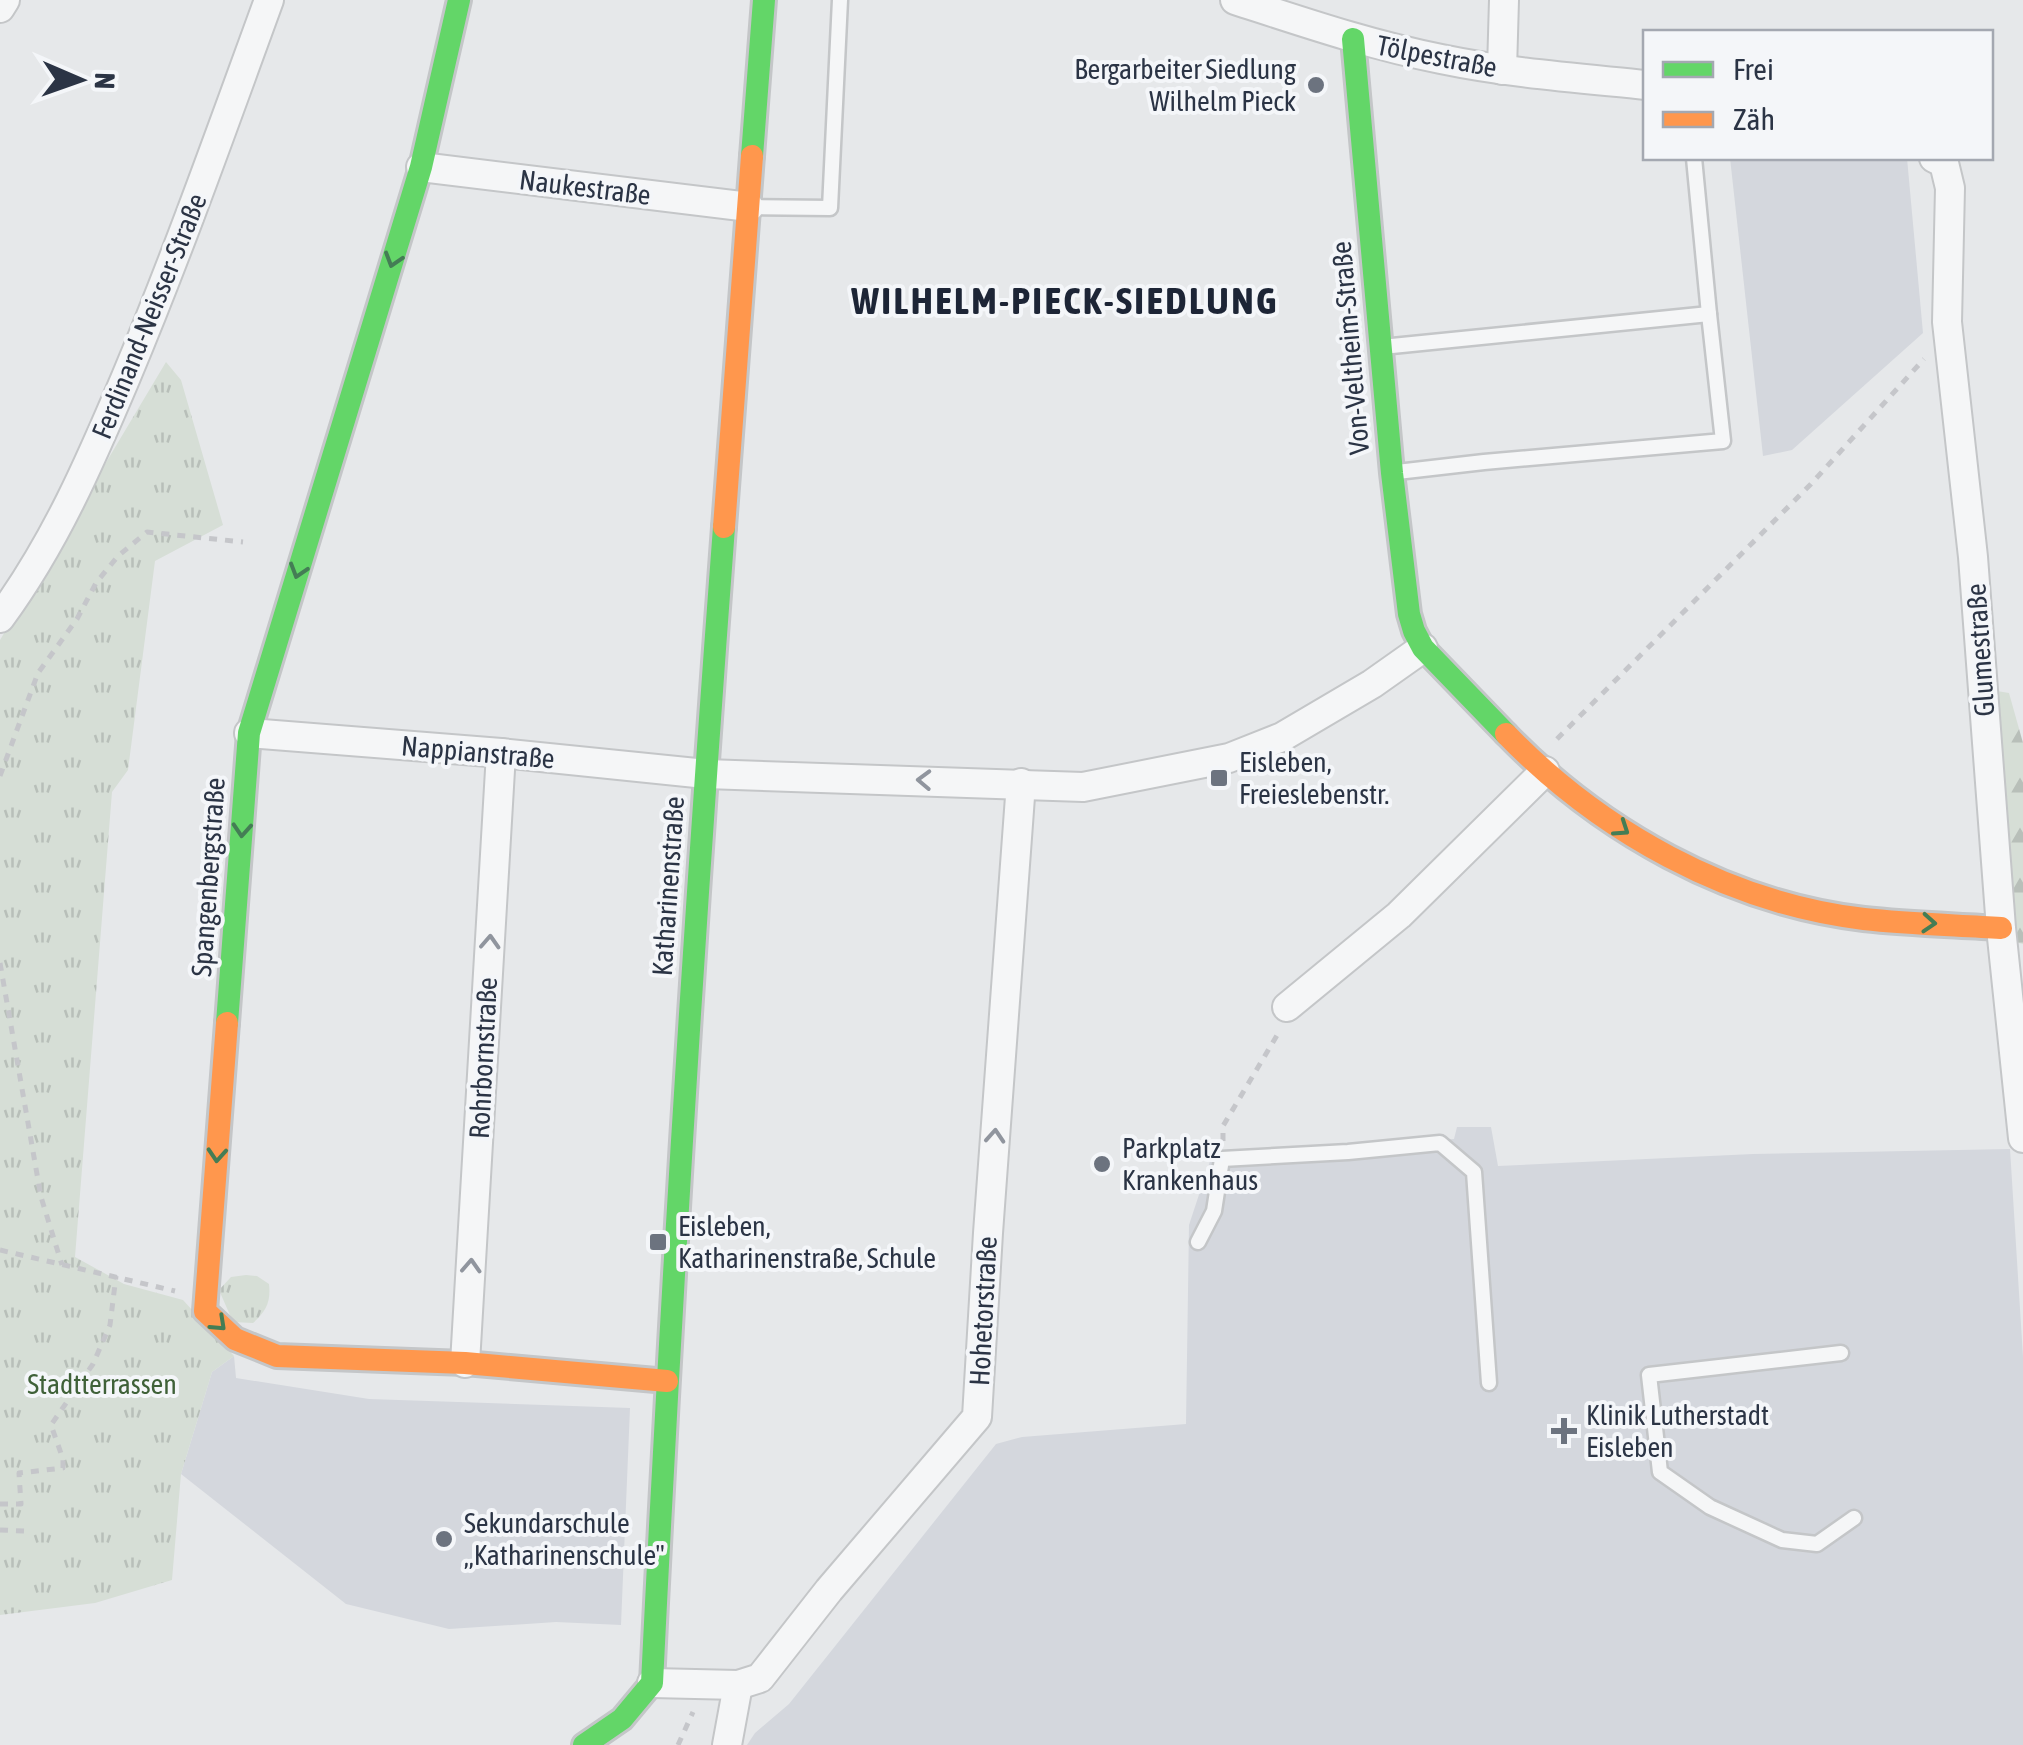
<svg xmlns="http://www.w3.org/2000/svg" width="2023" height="1745" font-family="'Asap Condensed',sans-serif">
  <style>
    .built { fill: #d4d7dd }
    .forest { fill: url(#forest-firs) }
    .park { fill: url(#park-tufts) }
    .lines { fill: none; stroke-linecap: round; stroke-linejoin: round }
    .lane-casing { stroke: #c4c6c8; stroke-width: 19 }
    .street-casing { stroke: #c4c6c8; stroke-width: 32 }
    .fast-casing { stroke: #c4c6c8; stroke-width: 28 }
    .slow-casing { stroke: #c4c6c8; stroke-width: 28 }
    .path { stroke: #c5c6ca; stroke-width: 5; stroke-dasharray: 8 8; stroke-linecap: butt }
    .lane { stroke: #f5f6f7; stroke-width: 14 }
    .street { stroke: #f5f6f7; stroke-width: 28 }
    .fast { stroke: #63d668; stroke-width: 22 }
    .slow { stroke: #ff974d; stroke-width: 22 }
    .oneway { stroke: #447d55 }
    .oneway2 { stroke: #90959e }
    .poi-dot { fill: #6c737f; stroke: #f4f6f9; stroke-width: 4 }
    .labels { text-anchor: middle; stroke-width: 8; stroke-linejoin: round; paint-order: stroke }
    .street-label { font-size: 28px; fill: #2b3445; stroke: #f4f6f9 }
    .poi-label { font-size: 28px; fill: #2b3445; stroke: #f4f6f9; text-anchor: start }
    .park-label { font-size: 28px; fill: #3f6138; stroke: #f4f6f9 }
    .district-label { font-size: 38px; font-weight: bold; letter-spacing: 2.5px; fill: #1d2536; stroke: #f4f6f9 }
  </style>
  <defs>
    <pattern id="forest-firs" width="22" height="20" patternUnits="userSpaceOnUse" patternTransform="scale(2.5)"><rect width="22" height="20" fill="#d6ded6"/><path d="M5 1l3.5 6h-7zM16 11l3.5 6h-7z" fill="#b8bfb9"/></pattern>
    <pattern id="park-tufts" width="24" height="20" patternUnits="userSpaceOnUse" patternTransform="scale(2.5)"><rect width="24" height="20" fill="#d6ded6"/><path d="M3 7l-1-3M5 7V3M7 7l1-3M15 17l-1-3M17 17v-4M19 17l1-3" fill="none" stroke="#b8bfb9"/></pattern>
  </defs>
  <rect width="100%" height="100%" fill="#e6e8ea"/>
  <g class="built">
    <polygon points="1730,158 1907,158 1923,333 1792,450 1763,456"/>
    <polygon points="1457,1127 1491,1127 1498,1166 1753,1154 2010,1149 2023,1357 2023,1745 747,1745 755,1733 789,1704 996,1444 1022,1437 1186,1424 1189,1225 1213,1152 1454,1139"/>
    <polygon points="234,1356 236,1378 369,1399 630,1408 621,1625 556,1622 449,1629 346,1604 181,1474 212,1372"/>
  </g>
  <polygon class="forest" points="1991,690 2009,693 2023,743 2023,944 2010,941"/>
  <g class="park">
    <polygon points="166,362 181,380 223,525 155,561 128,770 112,792 75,1257 124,1284 183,1300 234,1356 212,1372 181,1474 172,1580 95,1603 0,1615 0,640"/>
    <path d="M 246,1275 L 257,1276 L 269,1284 C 271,1302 266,1311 253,1323 L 233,1322 L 219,1290 L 231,1277 Z"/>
  </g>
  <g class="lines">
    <g class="lane-casing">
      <g id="lane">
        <polyline points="1694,158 1709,314"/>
        <polyline points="750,207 830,208 840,0"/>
        <polyline points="1382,347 1709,314 1723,441 1484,462 1397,472"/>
        <polyline points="1198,1242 1214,1211 1222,1159 1348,1152 1440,1143 1474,1172 1489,1383"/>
        <polyline points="1841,1353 1649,1375 1660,1472 1710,1507 1782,1540 1817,1544 1854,1518"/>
      </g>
    </g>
    <g class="street-casing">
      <g id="street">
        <path d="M 1235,0 C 1303,22 1370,45 1441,59 C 1508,73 1577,78 1646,85"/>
        <polyline points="0,8 5,0"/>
        <polyline points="1502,70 1504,0"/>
        <polyline points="1934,158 1944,163 1950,188 1947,322 1973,557 2001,928 2023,1138"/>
        <polyline points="421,167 749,207"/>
        <path d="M 0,618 C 55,543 90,462 126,377 C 178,253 223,126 269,0"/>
        <polyline points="249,733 501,753 706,774 1083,787 1229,758 1282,737 1372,684 1423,648"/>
        <polyline points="1287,1007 1399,915 1545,771"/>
        <polyline points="465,1363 501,753"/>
        <polyline points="652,1683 738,1685 760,1678 829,1590 977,1417 988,1233 1021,783"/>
        <polyline points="727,1745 738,1685"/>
      </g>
    </g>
    <g class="fast-casing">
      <g id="fast">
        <polyline points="1353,39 1392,473 1409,614 1414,631 1423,648 1506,734"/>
        <polyline points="752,156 764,0"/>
        <polyline points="227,1023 249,733 421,167 459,0"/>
        <path d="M 584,1745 L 622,1719 L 652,1683 C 671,1297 695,912 724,527"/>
      </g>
    </g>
    <g class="slow-casing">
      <g id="slow">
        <polyline points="724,527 752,156"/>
        <path d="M 1506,734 C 1600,831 1728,903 1864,919 C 1909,924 1956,925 2001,928"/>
        <polyline points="227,1023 205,1311 235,1339 277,1356 465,1363 667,1381"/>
      </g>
    </g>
    <g class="path">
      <polyline points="1557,739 1811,484 1924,359"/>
      <polyline points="0,776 38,673 77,619 96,583 118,556 147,532 243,542"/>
      <polyline points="0,963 41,1197 62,1265"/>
      <polyline points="1223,1141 1223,1126 1279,1032"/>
      <polyline points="0,1250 175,1291"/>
      <polyline points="0,1504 21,1504 19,1473 63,1468 63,1459 51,1425 93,1364 110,1325 116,1276"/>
      <polyline points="0,1530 24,1531"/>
      <polyline points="678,1745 693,1712"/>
    </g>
    <use href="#lane" class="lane"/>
    <use href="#street" class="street"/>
    <use href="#fast" class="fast"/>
    <use href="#slow" class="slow"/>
  </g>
  <defs><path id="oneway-chevron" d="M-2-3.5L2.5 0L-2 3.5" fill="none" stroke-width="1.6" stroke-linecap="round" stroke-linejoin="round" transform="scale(2.5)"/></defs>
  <g class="oneway">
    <use href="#oneway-chevron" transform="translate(393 260) rotate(107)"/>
    <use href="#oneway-chevron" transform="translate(298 571) rotate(107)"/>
    <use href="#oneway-chevron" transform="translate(1622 829) rotate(34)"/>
    <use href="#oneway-chevron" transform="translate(242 830) rotate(94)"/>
    <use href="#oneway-chevron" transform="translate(1929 923) rotate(4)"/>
    <use href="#oneway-chevron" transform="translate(217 1155) rotate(94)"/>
    <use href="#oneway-chevron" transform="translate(219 1324) rotate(43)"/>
  </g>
  <g class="oneway2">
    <use href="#oneway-chevron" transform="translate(924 780) rotate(-178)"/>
    <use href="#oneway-chevron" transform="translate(490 942) rotate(-87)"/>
    <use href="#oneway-chevron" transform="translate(995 1136) rotate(-86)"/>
    <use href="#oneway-chevron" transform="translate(471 1266) rotate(-87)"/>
  </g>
  <g class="poi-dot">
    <circle cx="1316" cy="85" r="10"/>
    <rect x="1209" y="768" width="20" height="20" rx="5"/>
    <circle cx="1102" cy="1164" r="10"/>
    <rect x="648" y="1232" width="20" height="20" rx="5"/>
    <path d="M1559 1416h10v10h10v10h-10v10h-10v-10h-10v-10h10z"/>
    <circle cx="444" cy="1539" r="10"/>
  </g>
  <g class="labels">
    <g class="street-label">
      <text transform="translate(1437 56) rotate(11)" y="10">Tölpestraße</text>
      <text transform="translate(585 187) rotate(7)" y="10">Naukestraße</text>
      <text transform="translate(149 316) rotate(-68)" y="10">Ferdinand-Neisser-Straße</text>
      <text transform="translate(1350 348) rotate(-95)" y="10">Von-Veltheim-Straße</text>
      <text transform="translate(1980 650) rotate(-94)" y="10">Glumestraße</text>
      <text transform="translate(478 752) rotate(5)" y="10">Nappianstraße</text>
      <text transform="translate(208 877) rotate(-86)" y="10">Spangenbergstraße</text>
      <text transform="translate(668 886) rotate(-86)" y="10">Katharinenstraße</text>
      <text transform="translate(483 1058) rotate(-87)" y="10">Rohrbornstraße</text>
      <text transform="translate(983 1311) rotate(-87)" y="10">Hohetorstraße</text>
    </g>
    <g class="poi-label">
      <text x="1296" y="79" text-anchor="end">Bergarbeiter Siedlung<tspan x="1296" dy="32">Wilhelm Pieck</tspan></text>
      <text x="1239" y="772">Eisleben,<tspan x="1239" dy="32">Freieslebenstr.</tspan></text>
      <text x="1122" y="1158">Parkplatz<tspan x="1122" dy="32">Krankenhaus</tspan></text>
      <text x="678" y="1236">Eisleben,<tspan x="678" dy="32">Katharinenstraße, Schule</tspan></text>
      <text x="1586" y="1425">Klinik Lutherstadt<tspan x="1586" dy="32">Eisleben</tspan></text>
      <text x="464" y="1533">Sekundarschule<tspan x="464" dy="32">„Katharinenschule"</tspan></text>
    </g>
    <g class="park-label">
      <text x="102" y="1394">Stadtterrassen</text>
    </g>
    <g class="district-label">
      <text x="1065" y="314">WILHELM-PIECK-SIEDLUNG</text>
    </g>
  </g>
  <rect x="1643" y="30" width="350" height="130" fill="#f4f6f9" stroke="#a4a8b1" stroke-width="2.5"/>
  <rect x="1663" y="62" width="50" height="15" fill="#63d668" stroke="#a4a8b1" stroke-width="2.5"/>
  <text x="1733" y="80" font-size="30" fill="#2b3445">Frei</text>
  <rect x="1663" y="112" width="50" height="15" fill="#ff974d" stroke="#a4a8b1" stroke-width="2.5"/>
  <text x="1733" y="130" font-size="30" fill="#2b3445">Zäh</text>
  <g transform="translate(80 80) rotate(92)" stroke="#f4f6f9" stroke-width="8" paint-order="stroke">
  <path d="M0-8L18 38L0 25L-18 38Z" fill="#2b3445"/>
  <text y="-15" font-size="28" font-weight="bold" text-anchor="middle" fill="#2b3445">N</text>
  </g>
</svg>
